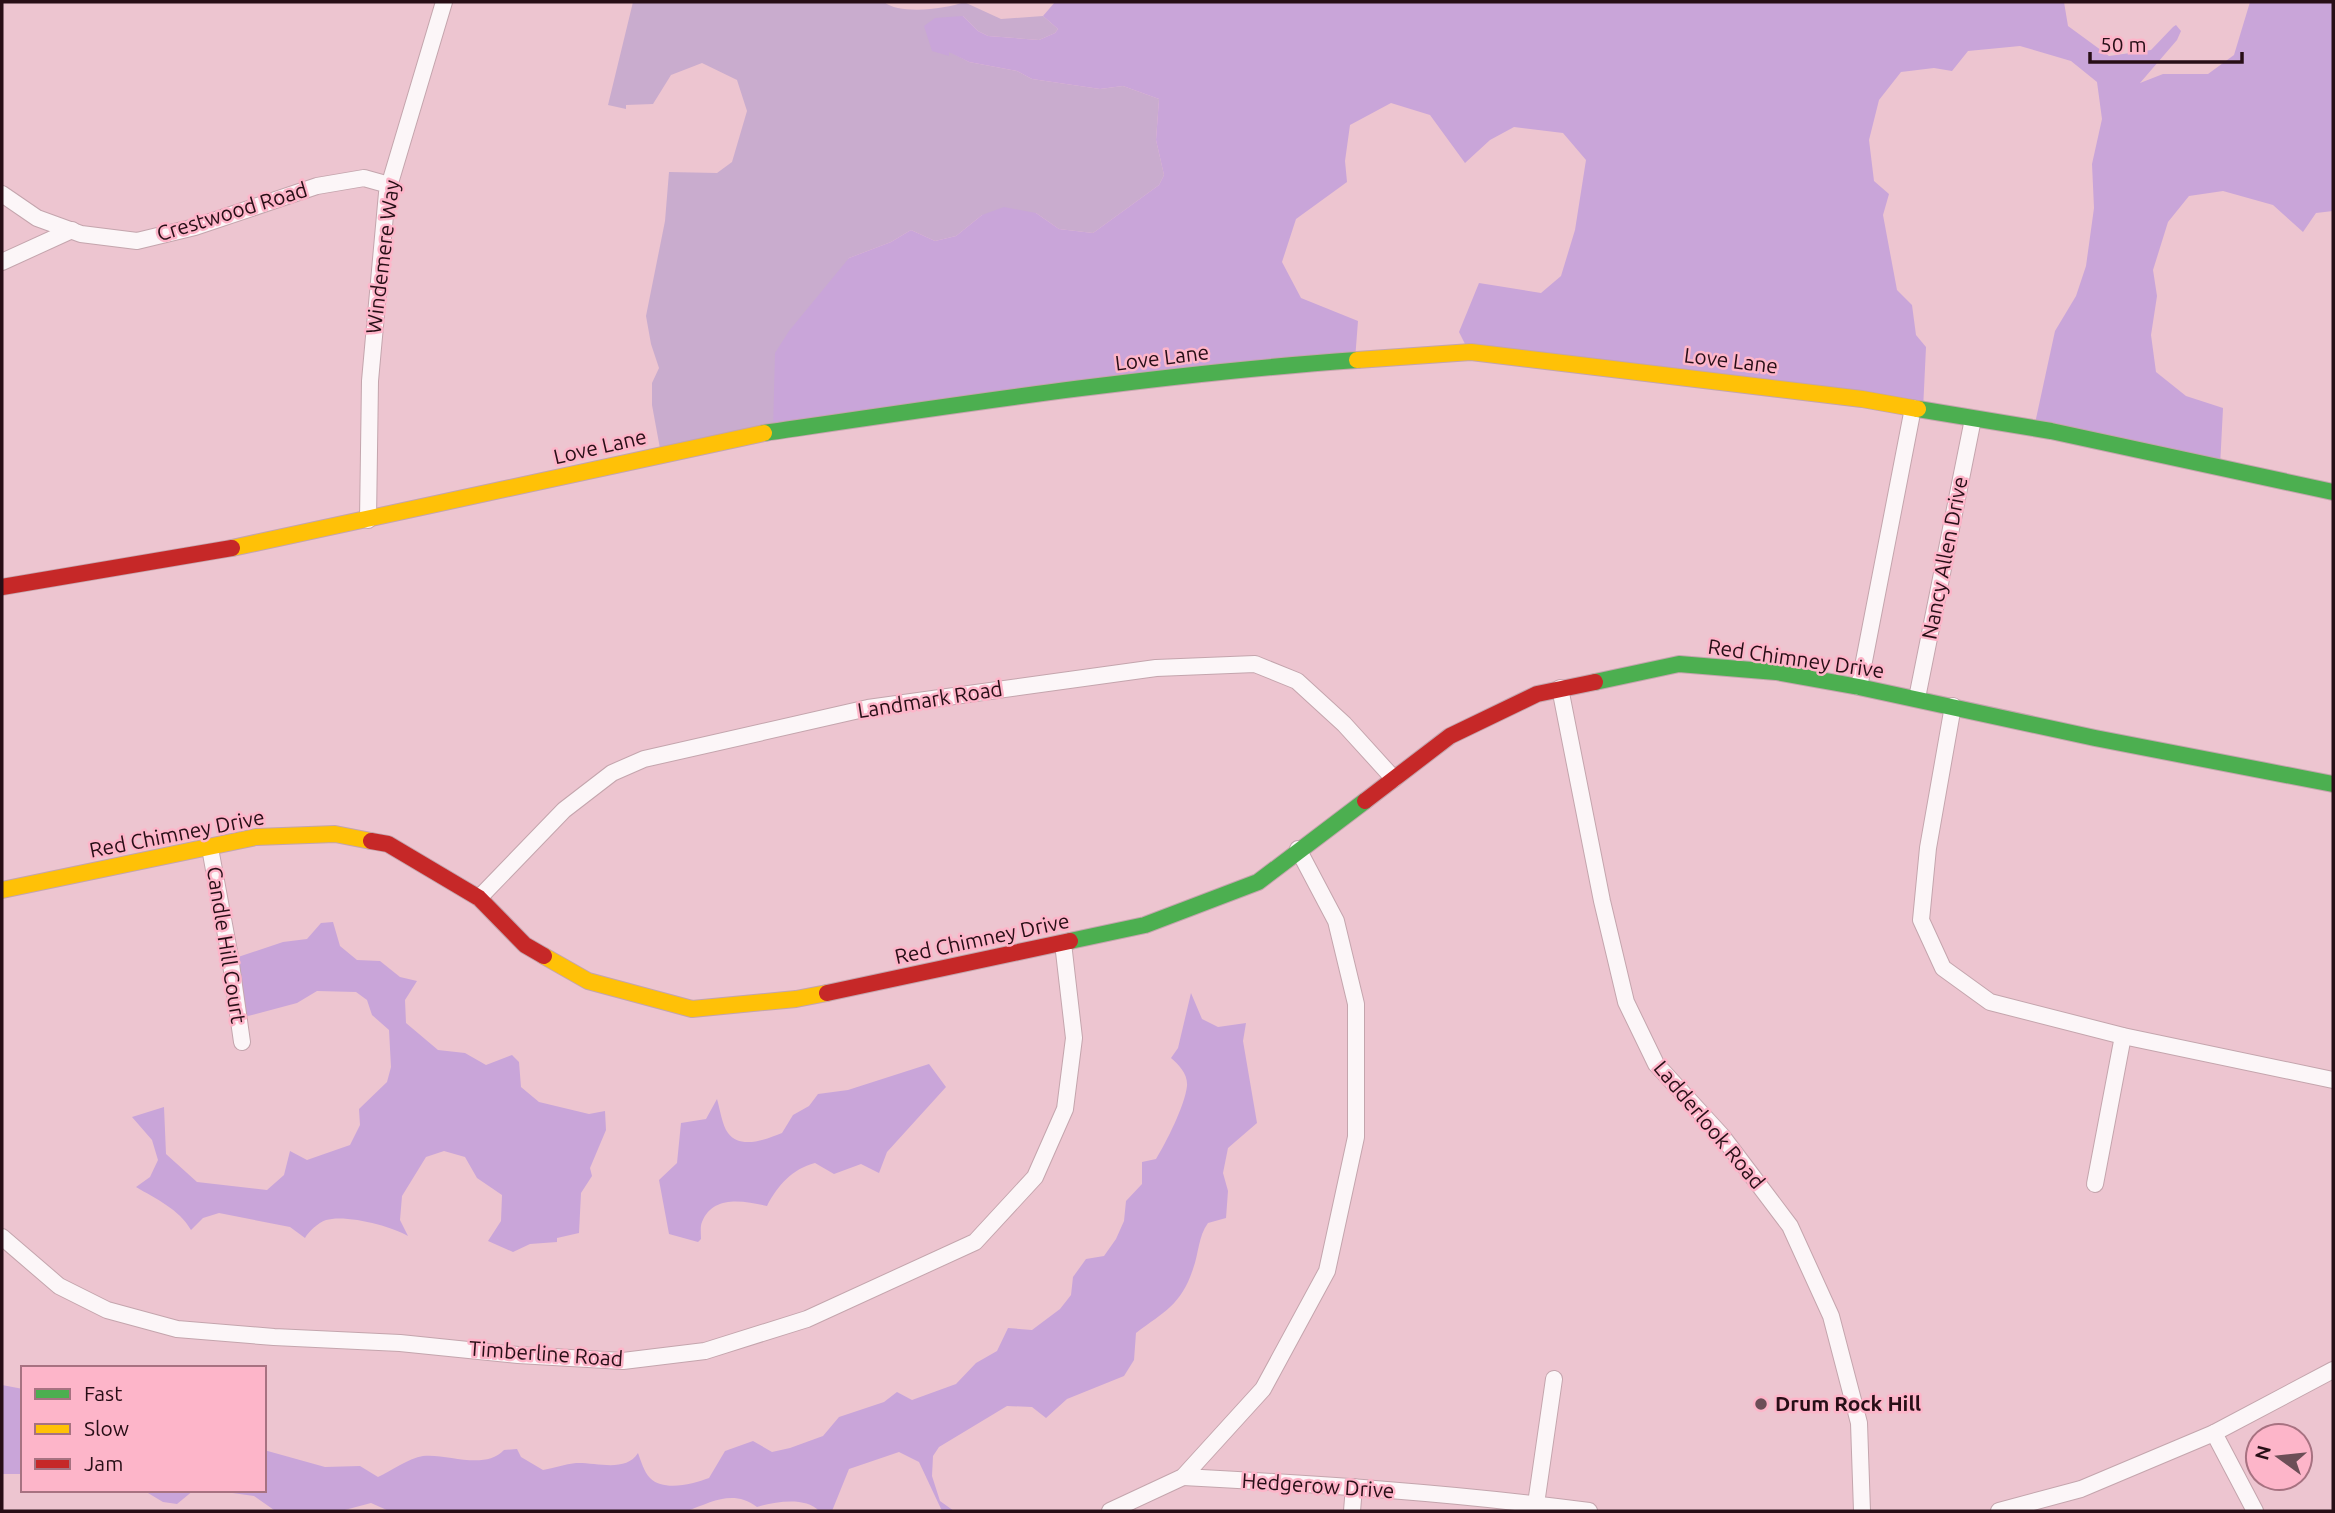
<svg xmlns="http://www.w3.org/2000/svg" width="2335" height="1513" font-family="Ubuntu,sans-serif">
  <style>
    .green { fill: #c9acce }
    .forest { fill: #c9a5d9 }
    .lines { fill: none; stroke-linecap: round; stroke-linejoin: round }
    .street-casing { stroke: #c4a5ad; stroke-width: 18 }
    .fast-casing { stroke: #c4a5ad; stroke-width: 18 }
    .slow-casing { stroke: #c4a5ad; stroke-width: 18 }
    .jam-casing { stroke: #c4a5ad; stroke-width: 18 }
    .street { stroke: #fcf6f8; stroke-width: 16 }
    .fast { stroke: #4caf50; stroke-width: 16 }
    .slow { stroke: #ffc107; stroke-width: 16 }
    .jam { stroke: #c62828; stroke-width: 16 }
    .poi-dot { fill: #6c4e57; stroke: #fdb5c9; stroke-width: 2.5 }
    .labels { text-anchor: middle; stroke-width: 5; stroke-linejoin: round; paint-order: stroke }
    .street-label { font-size: 21px; fill: #270e16; stroke: #fdb5c9 }
    .poi-label { font-size: 21px; font-weight: bold; fill: #270e16; stroke: #fdb5c9; text-anchor: start }
  </style>
  <rect width="100%" height="100%" fill="#edc5d0"/>
  <path class="green" d="M 633,2 L 884,2 C 900,15 946,9 964,2 L 1001,19 L 1043,16 L 1058,29 L 1055,33 L 1039,40 L 988,36 L 978,31 L 963,16 L 949,51 L 969,62 L 1017,71 L 1032,79 L 1100,89 L 1123,86 L 1159,99 L 1156,140 L 1164,175 L 1159,185 L 1093,233 L 1059,229 L 1036,213 L 982,215 L 956,236 L 935,241 L 911,230 L 891,242 L 849,258 L 773,430 L 661,454 L 652,405 L 652,383 L 659,368 L 651,344 L 646,316 L 665,221 L 669,172 L 717,173 L 732,162 L 747,111 L 737,80 L 702,63 L 671,75 L 653,104 L 626,105 L 626,109 L 608,105 Z"/>
  <g class="forest">
    <polygon points="1055,2 2064,2 2068,26 2109,56 2151,50 2173,27 2176,25 2181,31 2177,40 2140,83 2163,74 2208,74 2234,55 2250,2 2333,2 2333,211 2316,213 2303,232 2273,205 2223,191 2189,196 2168,222 2153,270 2157,296 2151,335 2156,372 2186,396 2223,408 2220,467 2034,428 2055,331 2076,296 2086,266 2094,208 2092,164 2102,119 2097,82 2071,61 2020,46 1968,51 1952,71 1934,68 1901,72 1879,100 1869,140 1874,181 1889,194 1883,215 1897,290 1912,305 1916,335 1926,347 1923,410 1469,352 1459,332 1479,283 1541,293 1561,276 1575,230 1586,160 1563,133 1514,127 1490,140 1465,163 1430,115 1391,103 1350,125 1345,161 1347,182 1296,219 1282,262 1301,298 1358,321 1355,360 773,430 775,353 789,331 849,258 891,242 911,230 935,241 956,236 982,215 1004,207 1036,213 1059,229 1093,233 1159,185 1164,175 1156,140 1159,99 1123,86 1100,89 1032,79 1017,71 969,62 949,52 949,56 932,51 924,26 935,18 963,16 978,31 988,36 1039,40 1055,33 1058,29 1043,16"/>
    <path d="M 333,922 L 340,946 L 357,960 L 380,961 L 400,977 L 417,981 L 405,1000 L 406,1023 L 438,1050 L 465,1053 L 486,1065 L 512,1055 L 519,1062 L 521,1087 L 539,1102 L 589,1114 L 605,1111 L 606,1130 L 590,1168 L 592,1176 L 581,1193 L 579,1233 L 557,1238 L 557,1242 L 530,1244 L 513,1252 L 488,1241 L 501,1221 L 502,1195 L 477,1178 L 465,1157 L 444,1151 L 426,1157 L 402,1196 L 400,1220 L 408,1236 C 392,1226 345,1214 326,1220 C 318,1223 309,1231 305,1238 L 290,1227 L 219,1213 L 203,1218 L 191,1230 C 179,1209 156,1199 136,1187 L 150,1177 L 158,1160 L 152,1140 L 132,1117 L 164,1107 L 166,1154 L 197,1182 L 267,1190 L 284,1175 L 290,1151 L 307,1160 L 350,1145 L 360,1125 L 359,1109 L 387,1082 L 391,1067 L 389,1030 L 372,1015 L 367,1000 L 356,992 L 317,991 L 297,1003 L 248,1016 L 244,1013 L 229,960 L 283,942 L 307,939 L 321,923 Z"/>
    <path d="M 1191,993 L 1202,1019 L 1218,1027 L 1246,1023 L 1243,1041 L 1257,1123 L 1228,1148 L 1223,1173 L 1228,1191 L 1226,1218 L 1208,1223 C 1198,1237 1199,1253 1193,1269 C 1181,1305 1165,1311 1136,1333 L 1134,1360 L 1124,1376 L 1067,1399 L 1046,1418 L 1032,1407 L 1007,1406 L 939,1447 L 933,1456 L 932,1476 L 940,1501 L 954,1511 L 942,1511 L 919,1462 L 899,1452 L 849,1469 L 832,1511 L 819,1511 C 805,1496 774,1502 757,1507 C 733,1489 712,1502 687,1511 L 389,1511 L 371,1503 L 341,1511 L 274,1510 L 254,1496 L 211,1490 L 264,1490 L 264,1450 L 325,1467 L 360,1466 L 378,1477 C 391,1471 409,1458 423,1456 C 447,1453 484,1471 504,1450 L 517,1449 L 521,1457 L 543,1470 C 554,1468 565,1464 576,1463 C 595,1462 626,1473 638,1453 C 641,1461 644,1472 650,1478 C 664,1492 693,1484 709,1478 L 725,1451 L 753,1441 L 772,1452 L 790,1448 L 823,1436 L 839,1417 L 884,1402 L 897,1392 L 912,1400 L 956,1384 L 976,1363 L 997,1351 L 1008,1328 L 1032,1330 L 1060,1309 L 1071,1295 L 1073,1277 L 1086,1259 L 1104,1256 L 1116,1239 L 1124,1221 L 1126,1201 L 1142,1184 L 1142,1162 L 1156,1159 C 1166,1143 1185,1105 1187,1086 C 1188,1074 1179,1065 1171,1058 L 1178,1048 Z"/>
    <path d="M 929,1064 L 946,1087 L 887,1152 L 879,1173 L 861,1164 L 834,1174 L 815,1163 C 792,1169 778,1185 767,1206 C 745,1201 713,1194 702,1222 C 700,1226 701,1234 701,1239 L 698,1242 L 669,1234 L 659,1180 L 677,1163 L 681,1123 L 706,1119 L 717,1099 C 720,1109 722,1125 728,1133 C 740,1150 767,1139 782,1133 L 793,1115 L 809,1106 L 818,1094 L 848,1090 Z"/>
    <polygon points="2,1385 23,1389 23,1474 2,1474"/>
    <polygon points="143,1490 194,1490 177,1504 163,1502"/>
  </g>
  <g class="lines">
    <g class="street-casing">
      <g id="street">
        <polyline points="2,194 37,218 81,234 137,241 195,227 317,186 364,178 389,185"/>
        <polyline points="2,262 72,230"/>
        <polyline points="368,520 370,381 387,193 444,2"/>
        <polyline points="1859,687 1913,408"/>
        <polyline points="1560,688 1602,901 1626,1002 1656,1064 1722,1136 1790,1226 1831,1316 1859,1423 1862,1511"/>
        <polyline points="1917,698 1973,419"/>
        <polyline points="1953,706 1928,848 1921,920 1943,968 1990,1002 2123,1036 2333,1080"/>
        <polyline points="210,848 230,957 242,1042"/>
        <polyline points="479,898 564,810 612,773 644,759 868,708 1156,668 1255,664 1297,681 1344,724 1394,779"/>
        <polyline points="2095,1184 2123,1036"/>
        <polyline points="2,1237 59,1286 107,1310 177,1329 274,1337 400,1343 518,1355 623,1361 705,1351 807,1319 975,1242 1035,1177 1065,1109 1074,1038 1063,943"/>
        <polyline points="2214,1433 2255,1511"/>
        <path d="M 1183,1477 C 1319,1484 1455,1493 1589,1511"/>
        <polyline points="1536,1504 1554,1379"/>
        <polyline points="1110,1511 1183,1477 1263,1389 1327,1271 1356,1137 1356,1004 1336,921 1298,849"/>
        <polyline points="1352,1511 1354,1487"/>
        <polyline points="1999,1511 2081,1489 2214,1433 2333,1370"/>
      </g>
    </g>
    <g class="fast-casing">
      <g id="fast">
        <polyline points="1918,409 2051,431 2333,492"/>
        <path d="M 764,433 C 961,404 1158,374 1357,360"/>
        <polyline points="1595,682 1679,664 1776,672 1859,687 2095,738 2333,784"/>
        <polyline points="1070,941 1145,925 1258,882 1365,801"/>
      </g>
    </g>
    <g class="slow-casing">
      <g id="slow">
        <polyline points="1357,360 1471,352 1862,399 1918,409"/>
        <polyline points="232,548 764,433"/>
        <polyline points="2,890 256,837 335,834 371,841"/>
        <polyline points="544,956 588,981 692,1009 796,999 827,993"/>
      </g>
    </g>
    <g class="jam-casing">
      <g id="jam">
        <polyline points="2,587 232,548"/>
        <polyline points="1365,801 1450,736 1537,694 1595,682"/>
        <polyline points="371,841 388,844 479,898 525,945 544,956"/>
        <polyline points="827,993 1070,941"/>
      </g>
    </g>
    <use href="#street" class="street"/>
    <use href="#fast" class="fast"/>
    <use href="#slow" class="slow"/>
    <use href="#jam" class="jam"/>
  </g>
  <circle class="poi-dot" cx="1761" cy="1404" r="7"/>
  <g class="labels">
    <g class="street-label">
      <text transform="translate(232 212) rotate(-17)" y="7">Crestwood Road</text>
      <text transform="translate(383 257) rotate(-83)" y="7">Windemere Way</text>
      <text transform="translate(1162 358) rotate(-7)" y="7">Love Lane</text>
      <text transform="translate(1731 361) rotate(7)" y="7">Love Lane</text>
      <text transform="translate(600 447) rotate(-13)" y="7">Love Lane</text>
      <text transform="translate(1945 558) rotate(-79)" y="7">Nancy Allen Drive</text>
      <text transform="translate(1796 659) rotate(8)" y="7">Red Chimney Drive</text>
      <text transform="translate(930 700) rotate(-9)" y="7">Landmark Road</text>
      <text transform="translate(177 834) rotate(-11)" y="7">Red Chimney Drive</text>
      <text transform="translate(982 939) rotate(-12)" y="7">Red Chimney Drive</text>
      <text transform="translate(226 945) rotate(81)" y="7">Candle Hill Court</text>
      <text transform="translate(1709 1125) rotate(50)" y="7">Ladderlook Road</text>
      <text transform="translate(546 1354) rotate(4)" y="7">Timberline Road</text>
      <text transform="translate(1318 1486) rotate(4)" y="7">Hedgerow Drive</text>
    </g>
    <g class="poi-label">
      <text x="1775" y="1411">Drum Rock Hill</text>
    </g>
  </g>
  <rect width="2335" height="1513" fill="none" stroke="#270e16" stroke-width="7"/>
  <rect x="21" y="1366" width="245" height="126" fill="#fdb5c9" stroke="#a77281" stroke-width="2"/>
  <rect x="35" y="1389" width="35" height="10" fill="#4caf50" stroke="#a77281" stroke-width="2"/>
  <text x="84" y="1401" font-size="21" fill="#270e16">Fast</text>
  <rect x="35" y="1424" width="35" height="10" fill="#ffc107" stroke="#a77281" stroke-width="2"/>
  <text x="84" y="1436" font-size="21" fill="#270e16">Slow</text>
  <rect x="35" y="1459" width="35" height="10" fill="#c62828" stroke="#a77281" stroke-width="2"/>
  <text x="84" y="1471" font-size="21" fill="#270e16">Jam</text>
  <g transform="translate(2279 1457) rotate(285)"><circle r="33" fill="#fdb5c9" stroke="#a77281" stroke-width="2"/>
  <path d="M0-5L12 26L0 18L-12 26Z" fill="#6c4e57"/>
  <text y="-10" font-size="19" font-weight="bold" text-anchor="middle" fill="#270e16">N</text>
  </g>
  <path d="M2090 52v10h152v-10" fill="none" stroke="#270e16" stroke-width="3.5"/>
  <text x="2100" y="52" font-size="21" fill="#270e16" stroke="#fdb5c9" stroke-width="5" paint-order="stroke">50 m</text>
</svg>
